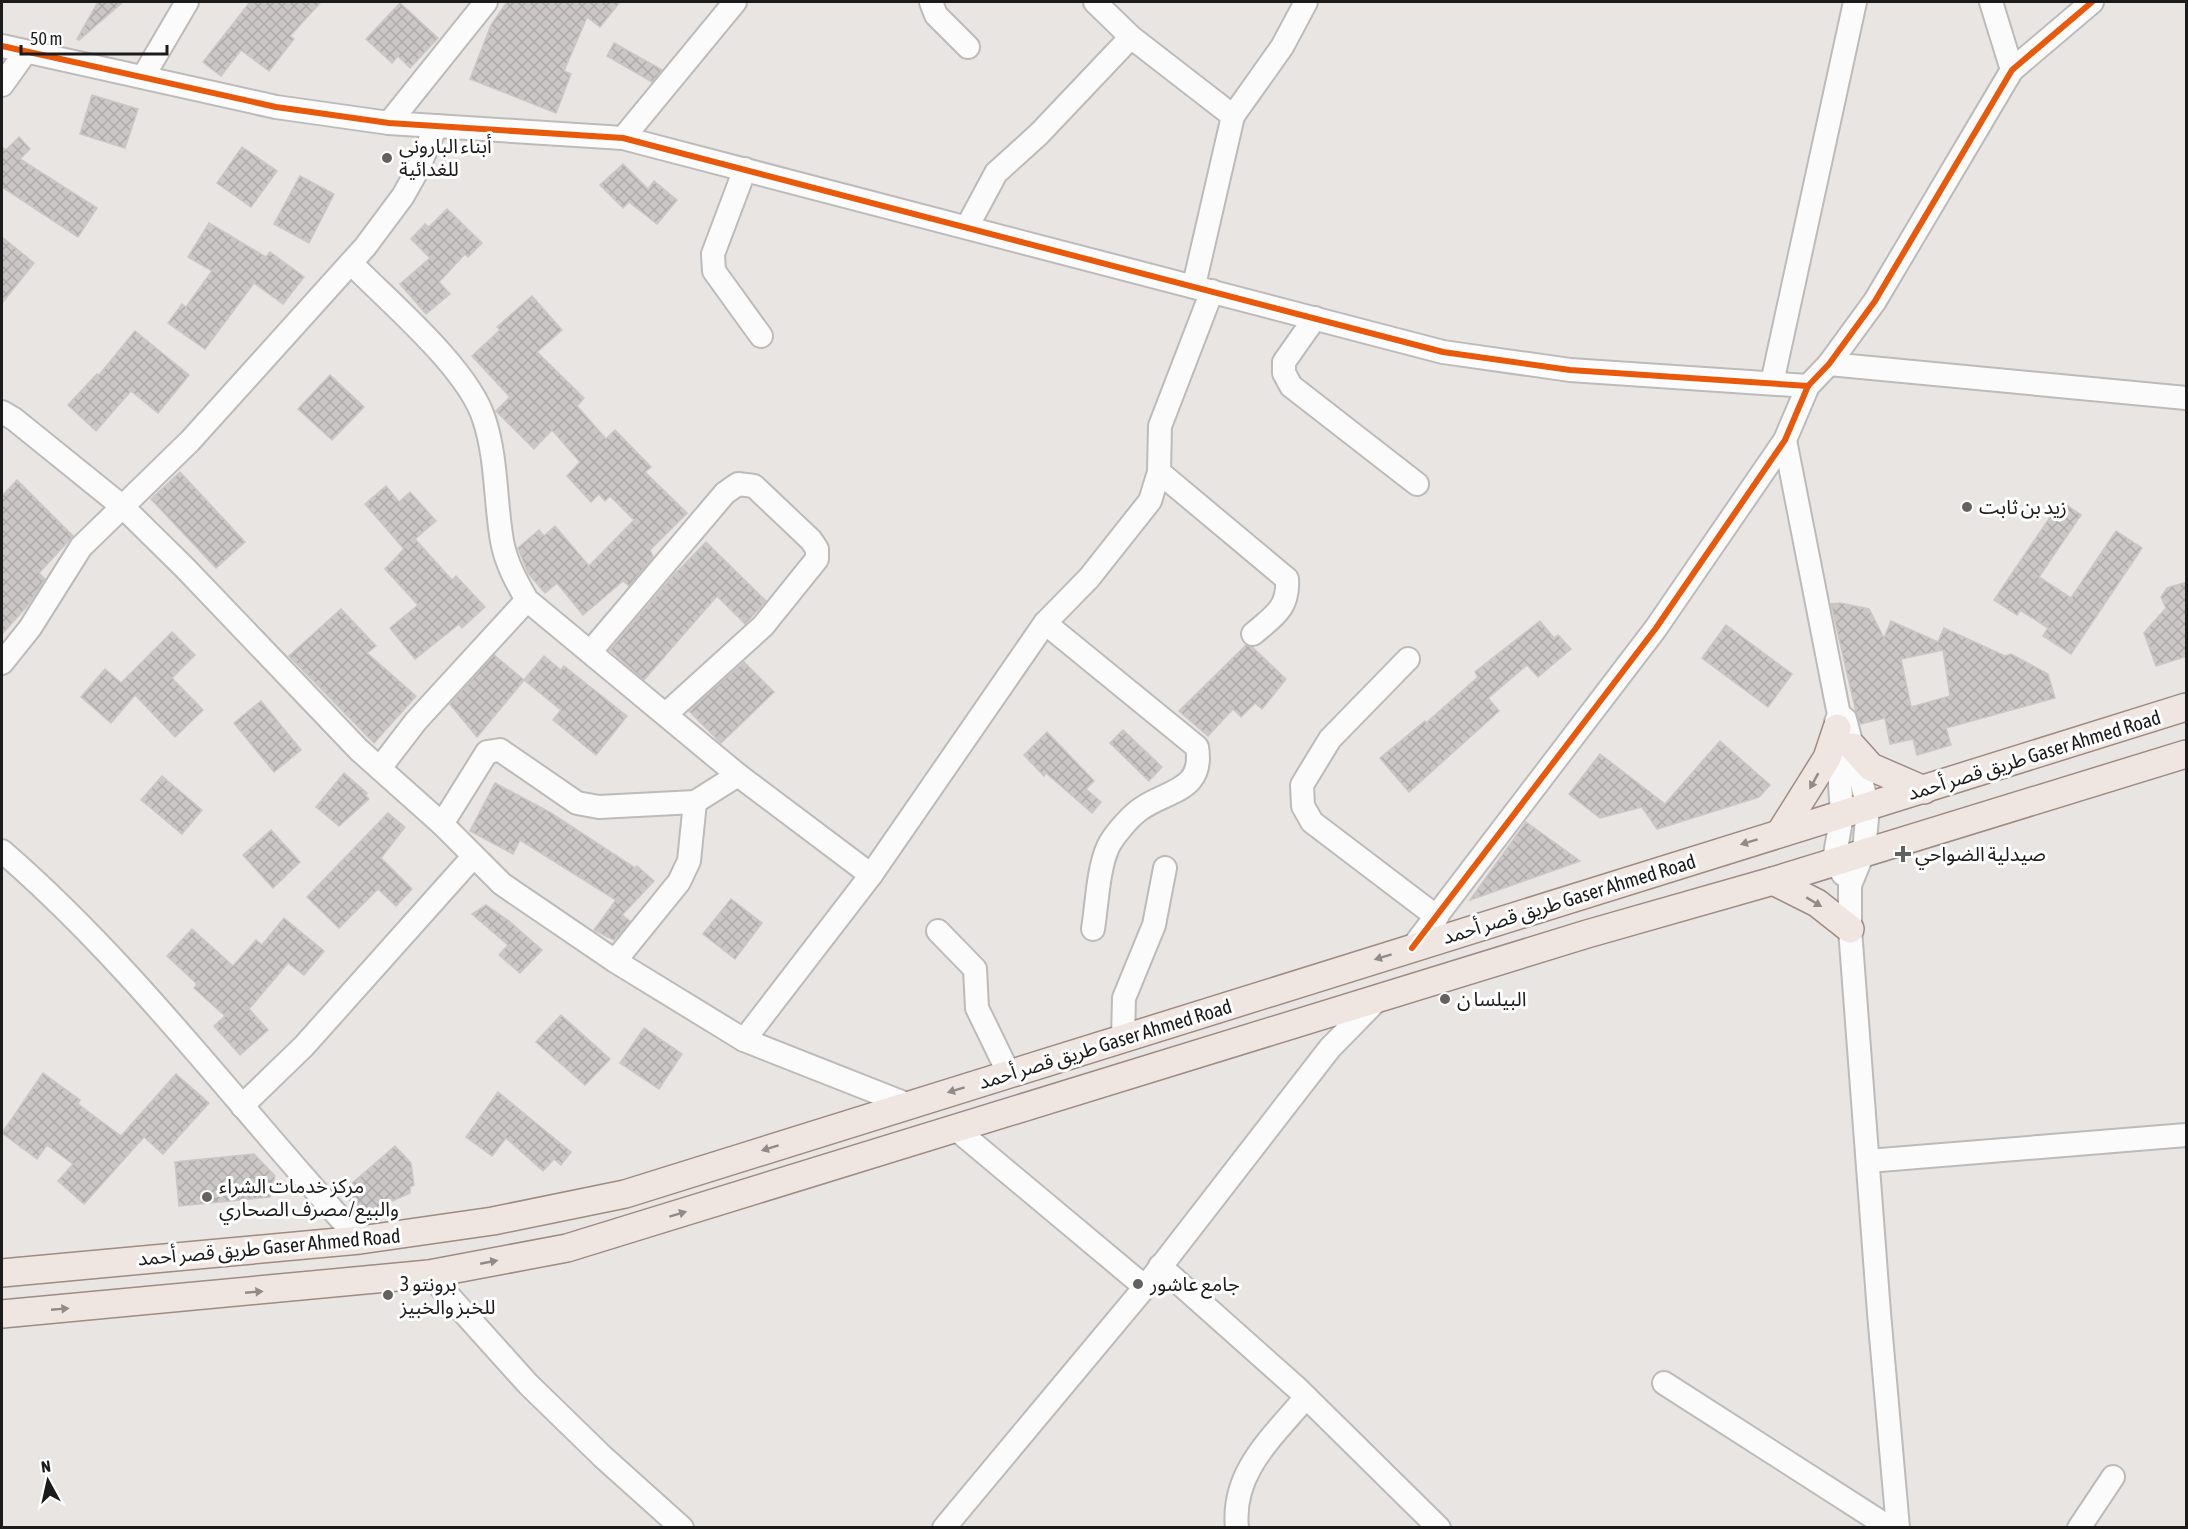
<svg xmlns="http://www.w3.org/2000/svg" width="2188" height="1529" font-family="'Asap Condensed','Noto Sans Arabic',sans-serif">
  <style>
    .building { fill: url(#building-cross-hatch); stroke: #ccc6c4; stroke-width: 1.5; fill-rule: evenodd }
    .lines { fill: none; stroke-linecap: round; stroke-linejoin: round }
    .minor-casing { stroke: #bcbbba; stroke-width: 26 }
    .major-casing { stroke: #9e8b81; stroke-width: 30 }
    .minor { stroke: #fcfbfb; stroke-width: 22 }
    .major { stroke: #efe6e2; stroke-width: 27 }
    .cycleway-casing { stroke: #fff; stroke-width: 10 }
    .cycleway { stroke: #e8590c; stroke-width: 6 }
    .oneway { fill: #908b88 }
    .poi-dot { fill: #636261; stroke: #fff; stroke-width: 2 }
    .labels { text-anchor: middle; stroke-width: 6; stroke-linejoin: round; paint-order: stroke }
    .poi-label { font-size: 20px; fill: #1b1b1b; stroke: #fff; text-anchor: start }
    .street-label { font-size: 20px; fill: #1b1b1b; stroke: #fff }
  </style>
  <defs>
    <pattern id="building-cross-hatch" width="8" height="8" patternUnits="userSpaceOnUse" patternTransform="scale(1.5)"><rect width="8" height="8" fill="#cbc7c6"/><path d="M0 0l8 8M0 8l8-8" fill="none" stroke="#aeaaaa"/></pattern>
  </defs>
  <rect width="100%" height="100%" fill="#e9e5e3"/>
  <g class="building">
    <polygon points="98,2 123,2 79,40 77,39"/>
    <polygon points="250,2 321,2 290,36 294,39 269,71 241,50 221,76 203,62"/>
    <polygon points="507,2 620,2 600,27 587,17 564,71 571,74 556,113 470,79 491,25"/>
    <polygon points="400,3 438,38 410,68 398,56 392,63 366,39"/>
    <polygon points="614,43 662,70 652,82 607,56"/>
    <polygon points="92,95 138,109 125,148 80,134"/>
    <polygon points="19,137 30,149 20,159 97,208 78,237 2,187 2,147 6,150"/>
    <polygon points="242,147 277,171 251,207 217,183"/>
    <polygon points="623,164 648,189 654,181 677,200 657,224 629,202 623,208 600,185"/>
    <polygon points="300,176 334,194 309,243 274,224"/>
    <polygon points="447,209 482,243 468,257 465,254 439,282 450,294 426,314 400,284 430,258 411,239 425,224 429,227"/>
    <polygon points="209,223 266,257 270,252 304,277 283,304 254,283 205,349 168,323 182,304 186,307 212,271 188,257"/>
    <polygon points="2,237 34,263 2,303"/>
    <polygon points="532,296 562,330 537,352 584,398 577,406 606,439 615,430 651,467 645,472 687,513 650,550 653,557 629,586 623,581 583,615 557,583 545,593 528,573 518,548 539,530 544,536 555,526 589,566 634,520 610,496 605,501 599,494 591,502 567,476 580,462 552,430 534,449 496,411 510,397 472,356 500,330 497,327"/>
    <polygon points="135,331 189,375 158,413 131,391 96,431 68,405 97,374 99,375"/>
    <polygon points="330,375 364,407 332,440 298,409"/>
    <polygon points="180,472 245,542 216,568 151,499"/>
    <polygon points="17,480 73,536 39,573 45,579 28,605 2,634 2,496"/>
    <polygon points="386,486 399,502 410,492 436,521 415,539 452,580 456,576 485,607 462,628 459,624 415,659 390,628 418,605 385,569 404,549 365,504"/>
    <polygon points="2061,501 2081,515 2039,577 2071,598 2116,531 2142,548 2071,654 2043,636 2048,628 2020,610 2017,615 1994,600"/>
    <polygon points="706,542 766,601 745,624 717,596 644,680 610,650 673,576"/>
    <polygon points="2187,582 2187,656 2156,666 2144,633 2166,608 2161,597 2167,588"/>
    <path d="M 1840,603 L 1869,609 L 1884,638 L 1891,621 L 1938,642 L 1944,628 L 2005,656 L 2011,654 L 2048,674 L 2055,698 L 1946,728 L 1951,745 L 1917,755 L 1913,739 L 1890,744 L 1885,718 L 1860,724 L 1856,712 L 1831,604 ZM 1943,650 L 1950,696 L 1911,707 L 1901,659 Z"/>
    <polygon points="341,609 376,646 367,653 416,696 374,743 289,656"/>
    <polygon points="1540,621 1554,638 1558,635 1571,649 1538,677 1527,665 1488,698 1499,711 1409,792 1380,758 1425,721 1426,723 1478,677 1475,672"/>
    <polygon points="1726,625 1792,674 1768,707 1702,658"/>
    <polygon points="172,632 195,655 172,678 203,710 175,737 135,695 111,723 81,697 105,669 121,683"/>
    <polygon points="1246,645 1252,647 1286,679 1262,709 1255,703 1241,717 1233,709 1208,736 1179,711"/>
    <polygon points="494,655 524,680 477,737 450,704"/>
    <polygon points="544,656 561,670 564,666 627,716 596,755 553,720 561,710 524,680"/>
    <polygon points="744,662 774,692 721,743 689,711"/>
    <polygon points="261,701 301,750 274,772 234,723"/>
    <polygon points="1123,730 1162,767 1149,781 1110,743"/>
    <polygon points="1047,732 1094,781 1086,789 1101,802 1092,813 1046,773 1044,776 1024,755"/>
    <polygon points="1720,741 1770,785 1759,797 1657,829 1642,807 1600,818 1569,794 1600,754 1665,804"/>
    <polygon points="344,773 367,793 365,795 369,799 339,826 316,807"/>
    <polygon points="162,776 202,810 182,834 141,800"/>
    <polygon points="495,783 551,813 635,868 637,866 654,881 622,915 630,921 614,940 594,930 616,900 520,840 513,854 470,831"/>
    <polygon points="388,813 405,827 381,858 412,889 396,906 378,889 339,928 307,897"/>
    <polygon points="1526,822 1580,861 1470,900"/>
    <polygon points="271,830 300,862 273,888 243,855"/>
    <polygon points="731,899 762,923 735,959 703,934"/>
    <polygon points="486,905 509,921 542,950 520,973 499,955 508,945 472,914"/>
    <polygon points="284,918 324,951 304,975 288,963 249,1009 268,1030 240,1055 214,1026 225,1016 194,988 197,984 167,956 192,929 233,966 256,940 262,945"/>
    <polygon points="561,1015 610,1059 585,1085 536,1042"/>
    <polygon points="644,1028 682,1054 659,1089 620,1063"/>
    <polygon points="43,1073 80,1100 78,1104 121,1136 176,1074 209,1103 163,1154 144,1137 84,1204 58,1181 73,1164 47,1145 37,1159 2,1133"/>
    <polygon points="498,1092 571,1152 561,1165 554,1159 543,1171 506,1138 492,1156 466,1137"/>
    <polygon points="395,1146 411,1163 414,1185 410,1187 410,1193 363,1214 342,1192"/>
    <polygon points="254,1154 275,1176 270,1197 179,1206 175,1162"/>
  </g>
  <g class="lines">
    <g class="minor-casing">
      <g id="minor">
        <polyline points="931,2 936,15 968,47"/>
        <polyline points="1095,2 1131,37 1233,116"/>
        <polyline points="1991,2 2012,70"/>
        <polyline points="2,46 276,107 389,123 623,138 1443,352 1570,370 1808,386"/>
        <polyline points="143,77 187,2"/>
        <polyline points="2,85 25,53"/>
        <polyline points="389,123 486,2"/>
        <polyline points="623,138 735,2"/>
        <polyline points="745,169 713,254 714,271 761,336"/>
        <polyline points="967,227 996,173 1039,134 1131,37"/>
        <path d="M 351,263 C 390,303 468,368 484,419 C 497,458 495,501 502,541 C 506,563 516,581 527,600 L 738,775 L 871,875"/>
        <polyline points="1194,285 1233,116 1282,47 1306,2"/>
        <polyline points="1315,318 1284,362 1284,373 1291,386 1417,484"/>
        <polyline points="1829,364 2186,398"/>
        <polyline points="1772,383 1855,2"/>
        <polyline points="2,412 14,419 123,507 185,568 359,750 442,824 502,884 615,961 744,1040 909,1105"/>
        <polyline points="1785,440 1839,715 1836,722 1842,815 1834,860 1843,874"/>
        <path d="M 1159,472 L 1287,579 C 1289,608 1274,616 1253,634"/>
        <path d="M 1045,623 L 1197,747 C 1205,793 1164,790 1138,811 C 1129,818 1113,836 1108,847 C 1098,869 1097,904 1093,929"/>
        <polyline points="591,651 725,493 738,484 754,486 811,540 817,549 817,559 763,626 666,714"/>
        <polyline points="1408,659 1330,739 1302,785 1303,806 1312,822 1437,917"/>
        <polyline points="2,663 30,628 81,547 190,441 365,247 403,196 417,171 436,126"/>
        <polyline points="1839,715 1845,719 1868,807 1864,851 1850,885 1850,929 1879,1313 1898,1528"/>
        <polyline points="380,768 416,721 527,600"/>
        <polyline points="442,824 487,752 500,750 577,803 599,807 695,802 738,775"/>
        <path d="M 2,851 C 136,967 240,1110 360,1240"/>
        <polyline points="938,931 975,969 977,1008 1009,1074"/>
        <polyline points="1412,948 1656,628 1785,440 1808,386 1829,364 1875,301 2012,70 2092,2"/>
        <polyline points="615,961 679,882 689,861 695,802"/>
        <polyline points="1123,1038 1124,998 1154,925 1165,868"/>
        <polyline points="744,1040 871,875 1045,623 1089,578 1150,501 1159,472 1160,426 1212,291"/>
        <polyline points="242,1106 304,1046 472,858"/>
        <polyline points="956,1129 1145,1287"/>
        <polyline points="1868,1161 2186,1135"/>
        <polyline points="1160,1266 1298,1389 1439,1528"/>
        <polyline points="429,1274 528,1384 603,1457 682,1528"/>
        <polyline points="1664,1383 1890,1528"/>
        <polyline points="944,1528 1145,1287 1330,1048 1377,1000"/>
        <path d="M 1237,1528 C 1231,1472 1273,1437 1306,1397"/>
        <polyline points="2079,1528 2113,1477"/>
      </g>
    </g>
    <g class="major-casing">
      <g id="major">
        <polyline points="1853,747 1871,767 1924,790"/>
        <polyline points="1780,833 1827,758 1837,728"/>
        <polyline points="1773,881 1817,903 1850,929"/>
        <polyline points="2,1273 360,1240 493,1221 625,1194 2186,707"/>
        <polyline points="2,1314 429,1274 567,1248 1587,934 1773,881 2186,754"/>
      </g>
    </g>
    <use href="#minor" class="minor"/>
    <use href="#major" class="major"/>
    <g class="cycleway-casing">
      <g id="cycleway">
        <polyline points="2,46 276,107 389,123 623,138 1443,352 1570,370 1808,386"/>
        <polyline points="1412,948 1656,628 1785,440 1808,386 1829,364 1875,301 2012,70 2092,2"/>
      </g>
    </g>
    <use href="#cycleway" class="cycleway"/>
  </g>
  <defs><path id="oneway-solid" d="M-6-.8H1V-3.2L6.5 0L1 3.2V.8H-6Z" transform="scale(1.5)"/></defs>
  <g class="oneway">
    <use href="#oneway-solid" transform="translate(1814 781) rotate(119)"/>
    <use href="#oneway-solid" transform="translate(1749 842) rotate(163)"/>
    <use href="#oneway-solid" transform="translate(1814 902) rotate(31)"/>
    <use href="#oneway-solid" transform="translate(1383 957) rotate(163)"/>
    <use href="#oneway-solid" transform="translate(956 1090) rotate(163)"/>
    <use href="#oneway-solid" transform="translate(770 1148) rotate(163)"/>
    <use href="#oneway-solid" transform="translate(678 1214) rotate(-17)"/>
    <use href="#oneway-solid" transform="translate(489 1262) rotate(-11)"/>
    <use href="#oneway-solid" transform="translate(254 1292) rotate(-5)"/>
    <use href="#oneway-solid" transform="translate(60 1309) rotate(-5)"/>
  </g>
  <g class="poi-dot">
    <circle cx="387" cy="158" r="6"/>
    <circle cx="1967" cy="507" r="6"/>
    <path d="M1900 845h6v6h6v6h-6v6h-6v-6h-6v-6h6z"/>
    <circle cx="1445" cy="999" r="6"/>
    <circle cx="207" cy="1197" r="6"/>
    <circle cx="1138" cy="1284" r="6"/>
    <circle cx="388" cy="1295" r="6"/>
  </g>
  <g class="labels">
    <g class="poi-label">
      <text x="399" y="153">أبناء البارونى<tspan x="399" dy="23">للغدائية</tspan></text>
      <text x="1979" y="514">زيد بن ثابت</text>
      <text x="1915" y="861">صيدلية الضواحي</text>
      <text x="1457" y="1006">البيلسا ن</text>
      <text x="219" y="1193">مركز خدمات الشراء<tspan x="219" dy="23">والبيع/مصرف الصحاري</tspan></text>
      <text x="400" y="1291">برونتو 3<tspan x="400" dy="23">للخبز والخبيز</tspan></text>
      <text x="1150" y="1291">جامع عاشور</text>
    </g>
    <g class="street-label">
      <text transform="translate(2034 755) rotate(-17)" y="7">طريق قصر أحمد Gaser Ahmed Road</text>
      <text transform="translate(1569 899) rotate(-17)" y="7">طريق قصر أحمد Gaser Ahmed Road</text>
      <text transform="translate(1105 1044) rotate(-17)" y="7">طريق قصر أحمد Gaser Ahmed Road</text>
      <text transform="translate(269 1247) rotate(-5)" y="7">طريق قصر أحمد Gaser Ahmed Road</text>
    </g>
  </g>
  <rect width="2188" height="1529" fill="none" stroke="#1b1b1b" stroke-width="6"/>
  <g transform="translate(48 1481) rotate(352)" stroke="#ffffff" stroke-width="4.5" paint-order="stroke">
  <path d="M0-4.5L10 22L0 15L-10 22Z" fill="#1b1b1b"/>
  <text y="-9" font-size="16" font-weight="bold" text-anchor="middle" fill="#1b1b1b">N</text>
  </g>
  <path d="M21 45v9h146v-9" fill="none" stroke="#1b1b1b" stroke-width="3"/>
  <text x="30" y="45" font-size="18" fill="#1b1b1b" stroke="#ffffff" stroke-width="4.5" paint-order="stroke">50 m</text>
</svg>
